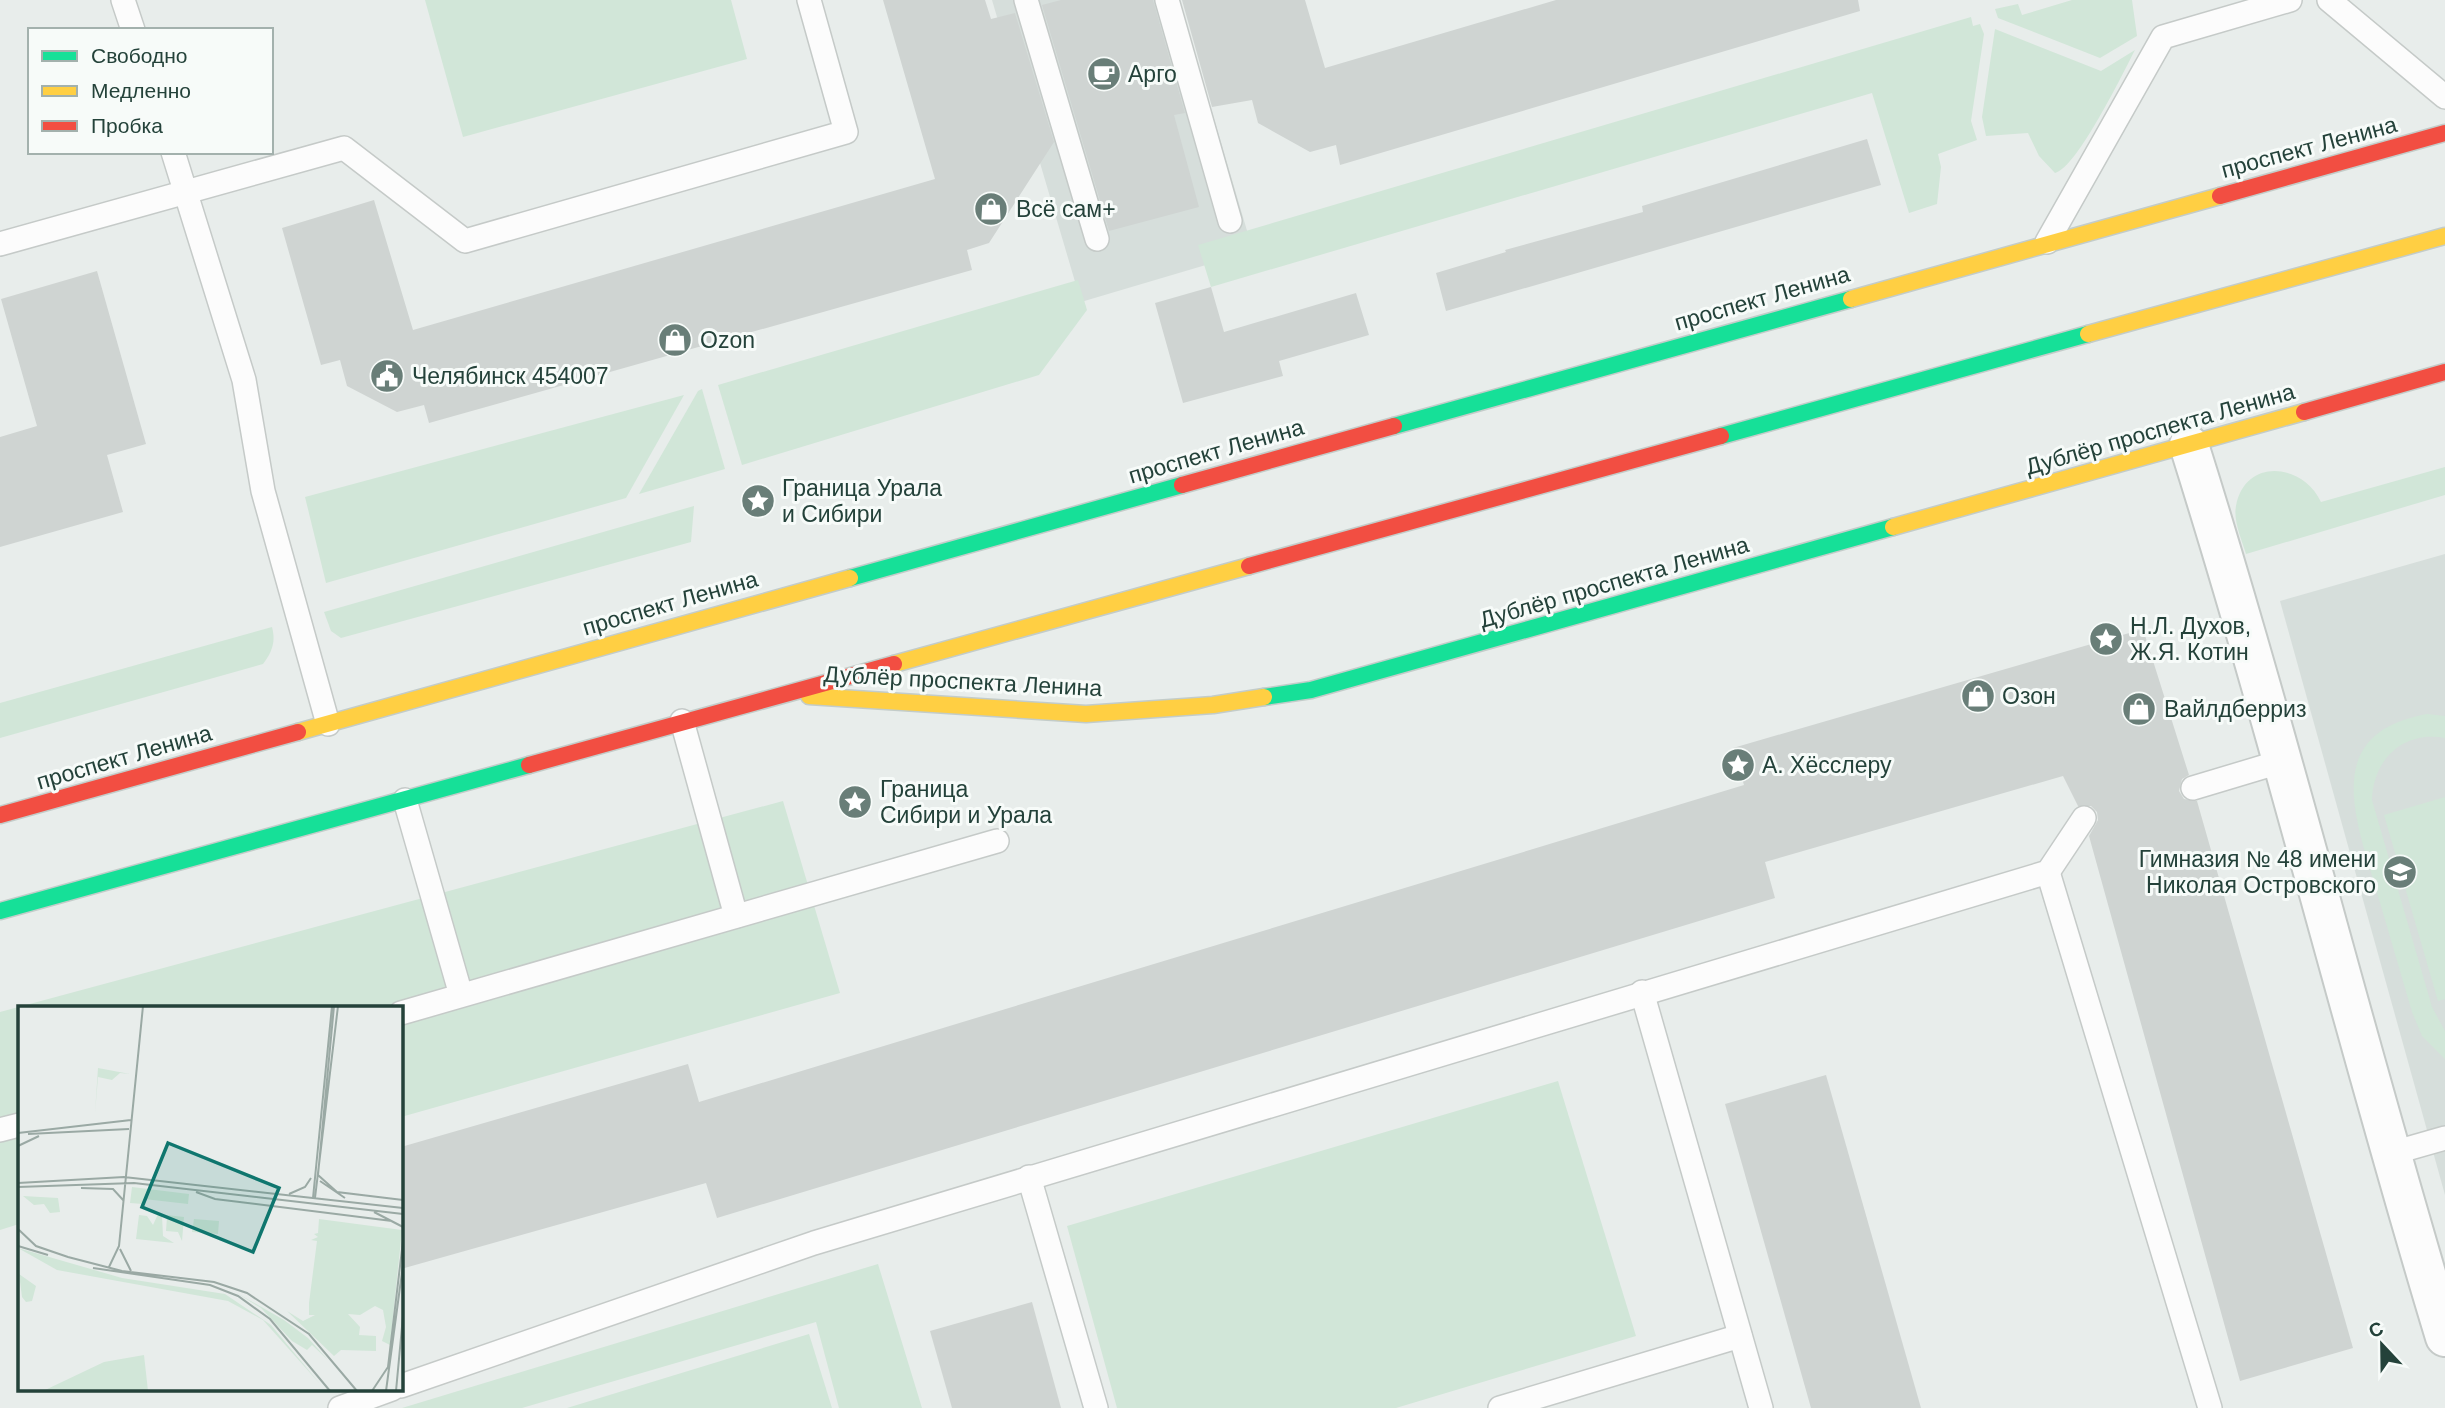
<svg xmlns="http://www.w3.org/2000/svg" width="2445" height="1408" font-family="Arial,sans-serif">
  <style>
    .built { fill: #d6dedb }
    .green { fill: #d1e6d8 }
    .building { fill: #cfd4d2 }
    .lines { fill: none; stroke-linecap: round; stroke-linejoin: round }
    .lane-casing { stroke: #c5cac8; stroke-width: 26 }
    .street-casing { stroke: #c5cac8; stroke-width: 42 }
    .fast-casing { stroke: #c3ccc9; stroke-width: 19 }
    .slow-casing { stroke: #c3ccc9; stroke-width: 19 }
    .jam-casing { stroke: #c3ccc9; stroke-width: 19 }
    .lane { stroke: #fcfcfc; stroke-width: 23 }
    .street { stroke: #fcfcfc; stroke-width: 38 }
    .fast { stroke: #16e098; stroke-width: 16 }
    .slow { stroke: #ffcf43; stroke-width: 16 }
    .jam { stroke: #f24e42; stroke-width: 16 }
    .labels { text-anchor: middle; stroke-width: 6; stroke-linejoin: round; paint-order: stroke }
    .poi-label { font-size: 23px; fill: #24423a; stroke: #f7fbf9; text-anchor: start }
    .street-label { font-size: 23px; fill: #24423a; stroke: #f7fbf9 }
    .inset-road { fill: none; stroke: #9aa9a4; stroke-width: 2 }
    .view { fill: #0f766e; fill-opacity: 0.15; stroke: #0f766e; stroke-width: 3.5 }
    .inset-edge { fill: none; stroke: #24423a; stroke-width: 3.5 }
  </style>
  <rect width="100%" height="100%" fill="#e8edeb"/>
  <g class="built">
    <polygon points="992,0 1179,0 1253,251 1081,302"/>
    <polygon points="2445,554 2445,1195 2280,601"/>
  </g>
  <g class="green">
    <polygon points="425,0 731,0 747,59 463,137"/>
    <polygon points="2072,0 2132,0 2137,36 2100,58 1998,18 1995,9 2018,4 2022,15"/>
    <polygon points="1971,17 1973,26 1980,24 1984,34 1971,121 1977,140 1938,154 1941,167 1937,204 1909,213 1872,93 1211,287 1198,245"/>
    <path d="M 1995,29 L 2101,71 L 2135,50 C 2123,73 2077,168 2055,173 L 2039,156 L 2028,133 L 1986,136 L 1982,117 Z"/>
    <polygon points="1078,280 1087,310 1039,375 742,465 718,385"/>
    <polygon points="702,389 725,469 639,494 698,391"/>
    <polygon points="684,395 626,498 326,583 305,497"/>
    <path d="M 2445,467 L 2445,495 L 2246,554 C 2242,540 2233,521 2236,506 C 2245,457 2303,463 2321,502 Z"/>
    <polygon points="694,506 691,542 341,638 331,631 324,612"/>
    <path d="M 272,627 C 276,642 272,652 263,664 L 0,738 L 0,703 Z"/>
    <path d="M 2427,714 L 2445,716 L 2445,738 C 2404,730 2373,759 2372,800 L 2432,1007 L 2445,1031 L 2445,1059 L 2422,1036 L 2412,1012 C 2400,971 2388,930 2376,889 C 2355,817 2321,733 2427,714 Z"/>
    <polygon points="2445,797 2445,999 2438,1001 2384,815"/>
    <polygon points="783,801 840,993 401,1117 401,1007 19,1007 19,1224 0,1230 0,1012"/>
    <polygon points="1558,1081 1636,1336 1396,1408 1117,1408 1067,1226"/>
    <polygon points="878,1264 922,1408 839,1408 816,1322 522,1408 402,1408"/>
    <polygon points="809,1334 832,1408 567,1408"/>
  </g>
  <g class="building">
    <polygon points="883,0 985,0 991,19 1015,13 1054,142 989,243 967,250 972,270 429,423 424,405 397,412 347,386 340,360 321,365 282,228 374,200 413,330 935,179"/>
    <polygon points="1061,0 1153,0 1185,113 1174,115 1199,207 1109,231 1042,5"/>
    <polygon points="1182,0 1305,0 1325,68 1556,0 1858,0 1860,11 1340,165 1336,145 1310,152 1258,123 1252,100 1212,107"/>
    <polygon points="1867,139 1881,185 1446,311 1436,273 1506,252 1505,250 1643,212 1642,206"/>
    <polygon points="97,271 146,444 107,455 123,512 0,547 0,437 37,426 1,299"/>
    <polygon points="1211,287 1224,332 1356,293 1369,335 1279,361 1283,376 1183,403 1155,303"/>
    <polygon points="2143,629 2189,775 2182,779 2179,791 2184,799 2197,801 2353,1348 2240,1381 2089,836 2098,820 2097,812 2091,806 2078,806 2063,776 1765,862 1775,898 717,1218 706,1183 401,1269 401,1147 688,1064 699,1102 1744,785 1733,748"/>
    <polygon points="1826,1075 1921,1408 1811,1408 1725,1104"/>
    <polygon points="1032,1302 1061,1408 952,1408 930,1331"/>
  </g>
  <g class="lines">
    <g class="lane-casing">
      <g id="lane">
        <polyline points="123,0 133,30"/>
        <polyline points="1026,0 1097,239"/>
        <polyline points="1167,0 1230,221"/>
        <polyline points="2329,0 2445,97"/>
        <polyline points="173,152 244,380 263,491 328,724"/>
        <polyline points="2047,242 2163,37 2290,0"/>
        <polyline points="0,244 344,148 465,241 846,132 809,0"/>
        <polyline points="682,721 736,916"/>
        <polyline points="2193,788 2283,761"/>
        <polyline points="405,800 461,995"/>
        <polyline points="2048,872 2210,1408"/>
        <polyline points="1642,992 1761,1408"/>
        <polyline points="401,1013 997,841"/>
        <polyline points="0,1130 19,1125"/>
        <polyline points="2389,1154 2445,1138"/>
        <polyline points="1029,1177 1096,1408"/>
        <polyline points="401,1386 814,1243 2048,872 2084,818"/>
        <polyline points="340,1408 392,1389"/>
        <polyline points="1500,1408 1740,1336"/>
      </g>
    </g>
    <g class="street-casing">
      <path id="street" d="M 2189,445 C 2282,740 2355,1041 2445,1337"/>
    </g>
    <g class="fast-casing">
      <g id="fast">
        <polyline points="1394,426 1851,299"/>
        <polyline points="1721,436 2088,334"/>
        <polyline points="850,578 1182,485"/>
        <polyline points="1264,697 1311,690 1893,527"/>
        <polyline points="0,911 529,765"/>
      </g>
    </g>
    <g class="slow-casing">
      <g id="slow">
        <polyline points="1851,299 2220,196"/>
        <polyline points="2088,334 2445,236"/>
        <polyline points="1893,527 2304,412"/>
        <polyline points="894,664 1249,566"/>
        <polyline points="809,696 1086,714 1213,705 1264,697"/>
        <polyline points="298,732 850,578"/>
      </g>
    </g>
    <g class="jam-casing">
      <g id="jam">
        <polyline points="2220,196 2445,133"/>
        <polyline points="2304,412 2445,372"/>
        <polyline points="1182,485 1394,426"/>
        <polyline points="1249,566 1721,436"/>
        <polyline points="529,765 894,664"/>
        <polyline points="0,815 298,732"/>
      </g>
    </g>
    <use href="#lane" class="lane"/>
    <use href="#street" class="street"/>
    <use href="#fast" class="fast"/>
    <use href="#slow" class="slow"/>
    <use href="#jam" class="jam"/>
  </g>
  <defs>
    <g id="cafe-disc" transform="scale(1.75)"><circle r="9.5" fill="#697e78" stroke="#f7fbf9"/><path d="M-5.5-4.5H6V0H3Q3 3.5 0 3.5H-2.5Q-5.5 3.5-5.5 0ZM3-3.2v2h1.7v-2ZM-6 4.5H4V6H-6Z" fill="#fff"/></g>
    <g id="shop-disc" transform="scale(1.75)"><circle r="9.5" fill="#697e78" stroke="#f7fbf9"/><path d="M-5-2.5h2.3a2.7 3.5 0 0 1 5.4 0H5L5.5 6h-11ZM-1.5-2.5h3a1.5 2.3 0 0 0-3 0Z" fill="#fff"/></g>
    <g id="civic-disc" transform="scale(1.75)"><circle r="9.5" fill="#697e78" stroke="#f7fbf9"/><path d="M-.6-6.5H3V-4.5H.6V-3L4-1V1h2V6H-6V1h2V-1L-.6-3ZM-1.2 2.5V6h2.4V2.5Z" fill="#fff"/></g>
    <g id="sight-disc" transform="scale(1.75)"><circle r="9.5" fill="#697e78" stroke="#f7fbf9"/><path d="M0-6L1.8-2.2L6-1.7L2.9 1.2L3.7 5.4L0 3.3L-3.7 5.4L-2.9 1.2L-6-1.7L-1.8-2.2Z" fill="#fff"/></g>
    <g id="school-disc" transform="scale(1.75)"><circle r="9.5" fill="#697e78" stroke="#f7fbf9"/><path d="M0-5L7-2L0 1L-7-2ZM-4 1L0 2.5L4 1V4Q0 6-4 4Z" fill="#fff"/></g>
  </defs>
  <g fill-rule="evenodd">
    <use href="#cafe-disc" x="1104" y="74"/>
    <use href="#shop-disc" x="991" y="209"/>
    <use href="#shop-disc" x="675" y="340"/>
    <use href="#civic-disc" x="387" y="376"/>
    <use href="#sight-disc" x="758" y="501"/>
    <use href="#sight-disc" x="2106" y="639"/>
    <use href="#shop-disc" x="1978" y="696"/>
    <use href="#shop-disc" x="2139" y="709"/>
    <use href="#sight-disc" x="1738" y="765"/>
    <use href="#sight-disc" x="855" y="802"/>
    <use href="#school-disc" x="2400" y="872"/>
  </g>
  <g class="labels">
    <g class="poi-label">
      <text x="1128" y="82">Арго</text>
      <text x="1016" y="217">Всё сам+</text>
      <text x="700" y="348">Ozon</text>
      <text x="412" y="384">Челябинск 454007</text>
      <text x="782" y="496">Граница Урала<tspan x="782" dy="26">и Сибири</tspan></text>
      <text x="2130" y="634">Н.Л. Духов,<tspan x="2130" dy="26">Ж.Я. Котин</tspan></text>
      <text x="2002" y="704">Озон</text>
      <text x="2164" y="717">Вайлдберриз</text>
      <text x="1762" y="773">А. Хёсслеру</text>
      <text x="880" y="797">Граница<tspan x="880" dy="26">Сибири и Урала</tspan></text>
      <text x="2376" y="867" text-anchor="end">Гимназия № 48 имени<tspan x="2376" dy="26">Николая Островского</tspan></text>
    </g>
    <g class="street-label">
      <text transform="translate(2309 147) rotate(-15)" y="8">проспект Ленина</text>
      <text transform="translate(1762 298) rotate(-16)" y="8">проспект Ленина</text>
      <text transform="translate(2160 429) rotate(-16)" y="8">Дублёр проспекта Ленина</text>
      <text transform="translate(1216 451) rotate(-16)" y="8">проспект Ленина</text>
      <text transform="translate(1614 582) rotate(-16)" y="8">Дублёр проспекта Ленина</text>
      <text transform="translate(670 603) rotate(-16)" y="8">проспект Ленина</text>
      <text transform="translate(963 681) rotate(3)" y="8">Дублёр проспекта Ленина</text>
      <text transform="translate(124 757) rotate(-16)" y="8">проспект Ленина</text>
    </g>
  </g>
  <g transform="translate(18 1006)">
    <rect width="385" height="385" fill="#e8edeb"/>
    <path d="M 80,62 L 112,68 L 102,67 L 94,74 L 80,71 L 77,107 ZM 114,181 L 171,188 L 170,198 L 126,193 L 125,198 L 112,197 ZM 5,190 L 40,192 L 42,206 L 32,207 L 26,198 L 16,199 ZM 140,208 L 166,211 L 164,235 L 160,226 L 148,225 L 149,211 L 144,210 L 145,230 L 156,237 L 118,233 L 121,209 L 129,210 L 135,219 ZM 176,213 L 201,215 L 200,228 L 174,226 ZM 301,213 L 384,224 L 372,339 L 364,335 L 368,321 L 365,304 L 357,300 L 342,309 L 330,308 L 342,321 L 341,329 L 358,330 L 358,345 L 323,344 L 316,350 L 269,305 L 285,315 L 297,309 L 291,309 L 291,297 L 299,235 L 293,234 L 300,231 L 296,228 L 300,227 ZM 0,242 L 104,272 L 207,288 L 253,319 L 302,378 L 245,314 L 210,295 L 39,264 ZM 1,268 L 18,280 L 14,295 L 8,296 L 4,291 ZM 217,286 L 266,314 L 290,332 L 310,354 L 294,339 L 289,344 L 274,335 L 243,302 ZM 126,349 L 130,385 L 25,385 L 86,356 Z" fill="#d1e6d8"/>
    <path class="inset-road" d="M 316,0 L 300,169 L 319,186 L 385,194M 0,127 L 113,114M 10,128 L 111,123M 0,140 L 21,130M 302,175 L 327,192M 0,177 L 106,171 L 385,202M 0,181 L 116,177 L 385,208M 63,182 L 95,183 L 106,195M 178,186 L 197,193 L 374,215M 271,188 L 287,181 L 293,172M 295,192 L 314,0M 297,192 L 320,0M 356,206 L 385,221M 0,223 L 18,240 L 50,251 L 104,265 L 196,276 L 229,287 L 291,328 L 339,385M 0,240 L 30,249M 102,243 L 113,265M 91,261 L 101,240 L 125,0M 75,262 L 192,279 L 220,290 L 252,313 L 312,385M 354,385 L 370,361 L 385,235M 368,385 L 385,259M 378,385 L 385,310"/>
    <path class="view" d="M 150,137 L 261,182 L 235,246 L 124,201 Z"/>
    <rect width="385" height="385" class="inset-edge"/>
  </g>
  <rect x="28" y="28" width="245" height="126" fill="#f7fbf9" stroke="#a3b1ad" stroke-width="2"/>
  <rect x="42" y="51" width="35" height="10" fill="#16e098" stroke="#a3b1ad" stroke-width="2"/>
  <text x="91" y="63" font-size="21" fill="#24423a">Свободно</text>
  <rect x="42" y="86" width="35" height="10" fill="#ffcf43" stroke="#a3b1ad" stroke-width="2"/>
  <text x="91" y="98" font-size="21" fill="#24423a">Медленно</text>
  <rect x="42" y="121" width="35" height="10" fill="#f24e42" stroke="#a3b1ad" stroke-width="2"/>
  <text x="91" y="133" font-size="21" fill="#24423a">Пробка</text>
  <g transform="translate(2382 1345) rotate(338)" stroke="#f7fbf9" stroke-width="5" paint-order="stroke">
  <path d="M0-5L12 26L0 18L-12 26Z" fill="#24423a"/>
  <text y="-10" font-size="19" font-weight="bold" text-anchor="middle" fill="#24423a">С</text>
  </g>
</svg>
